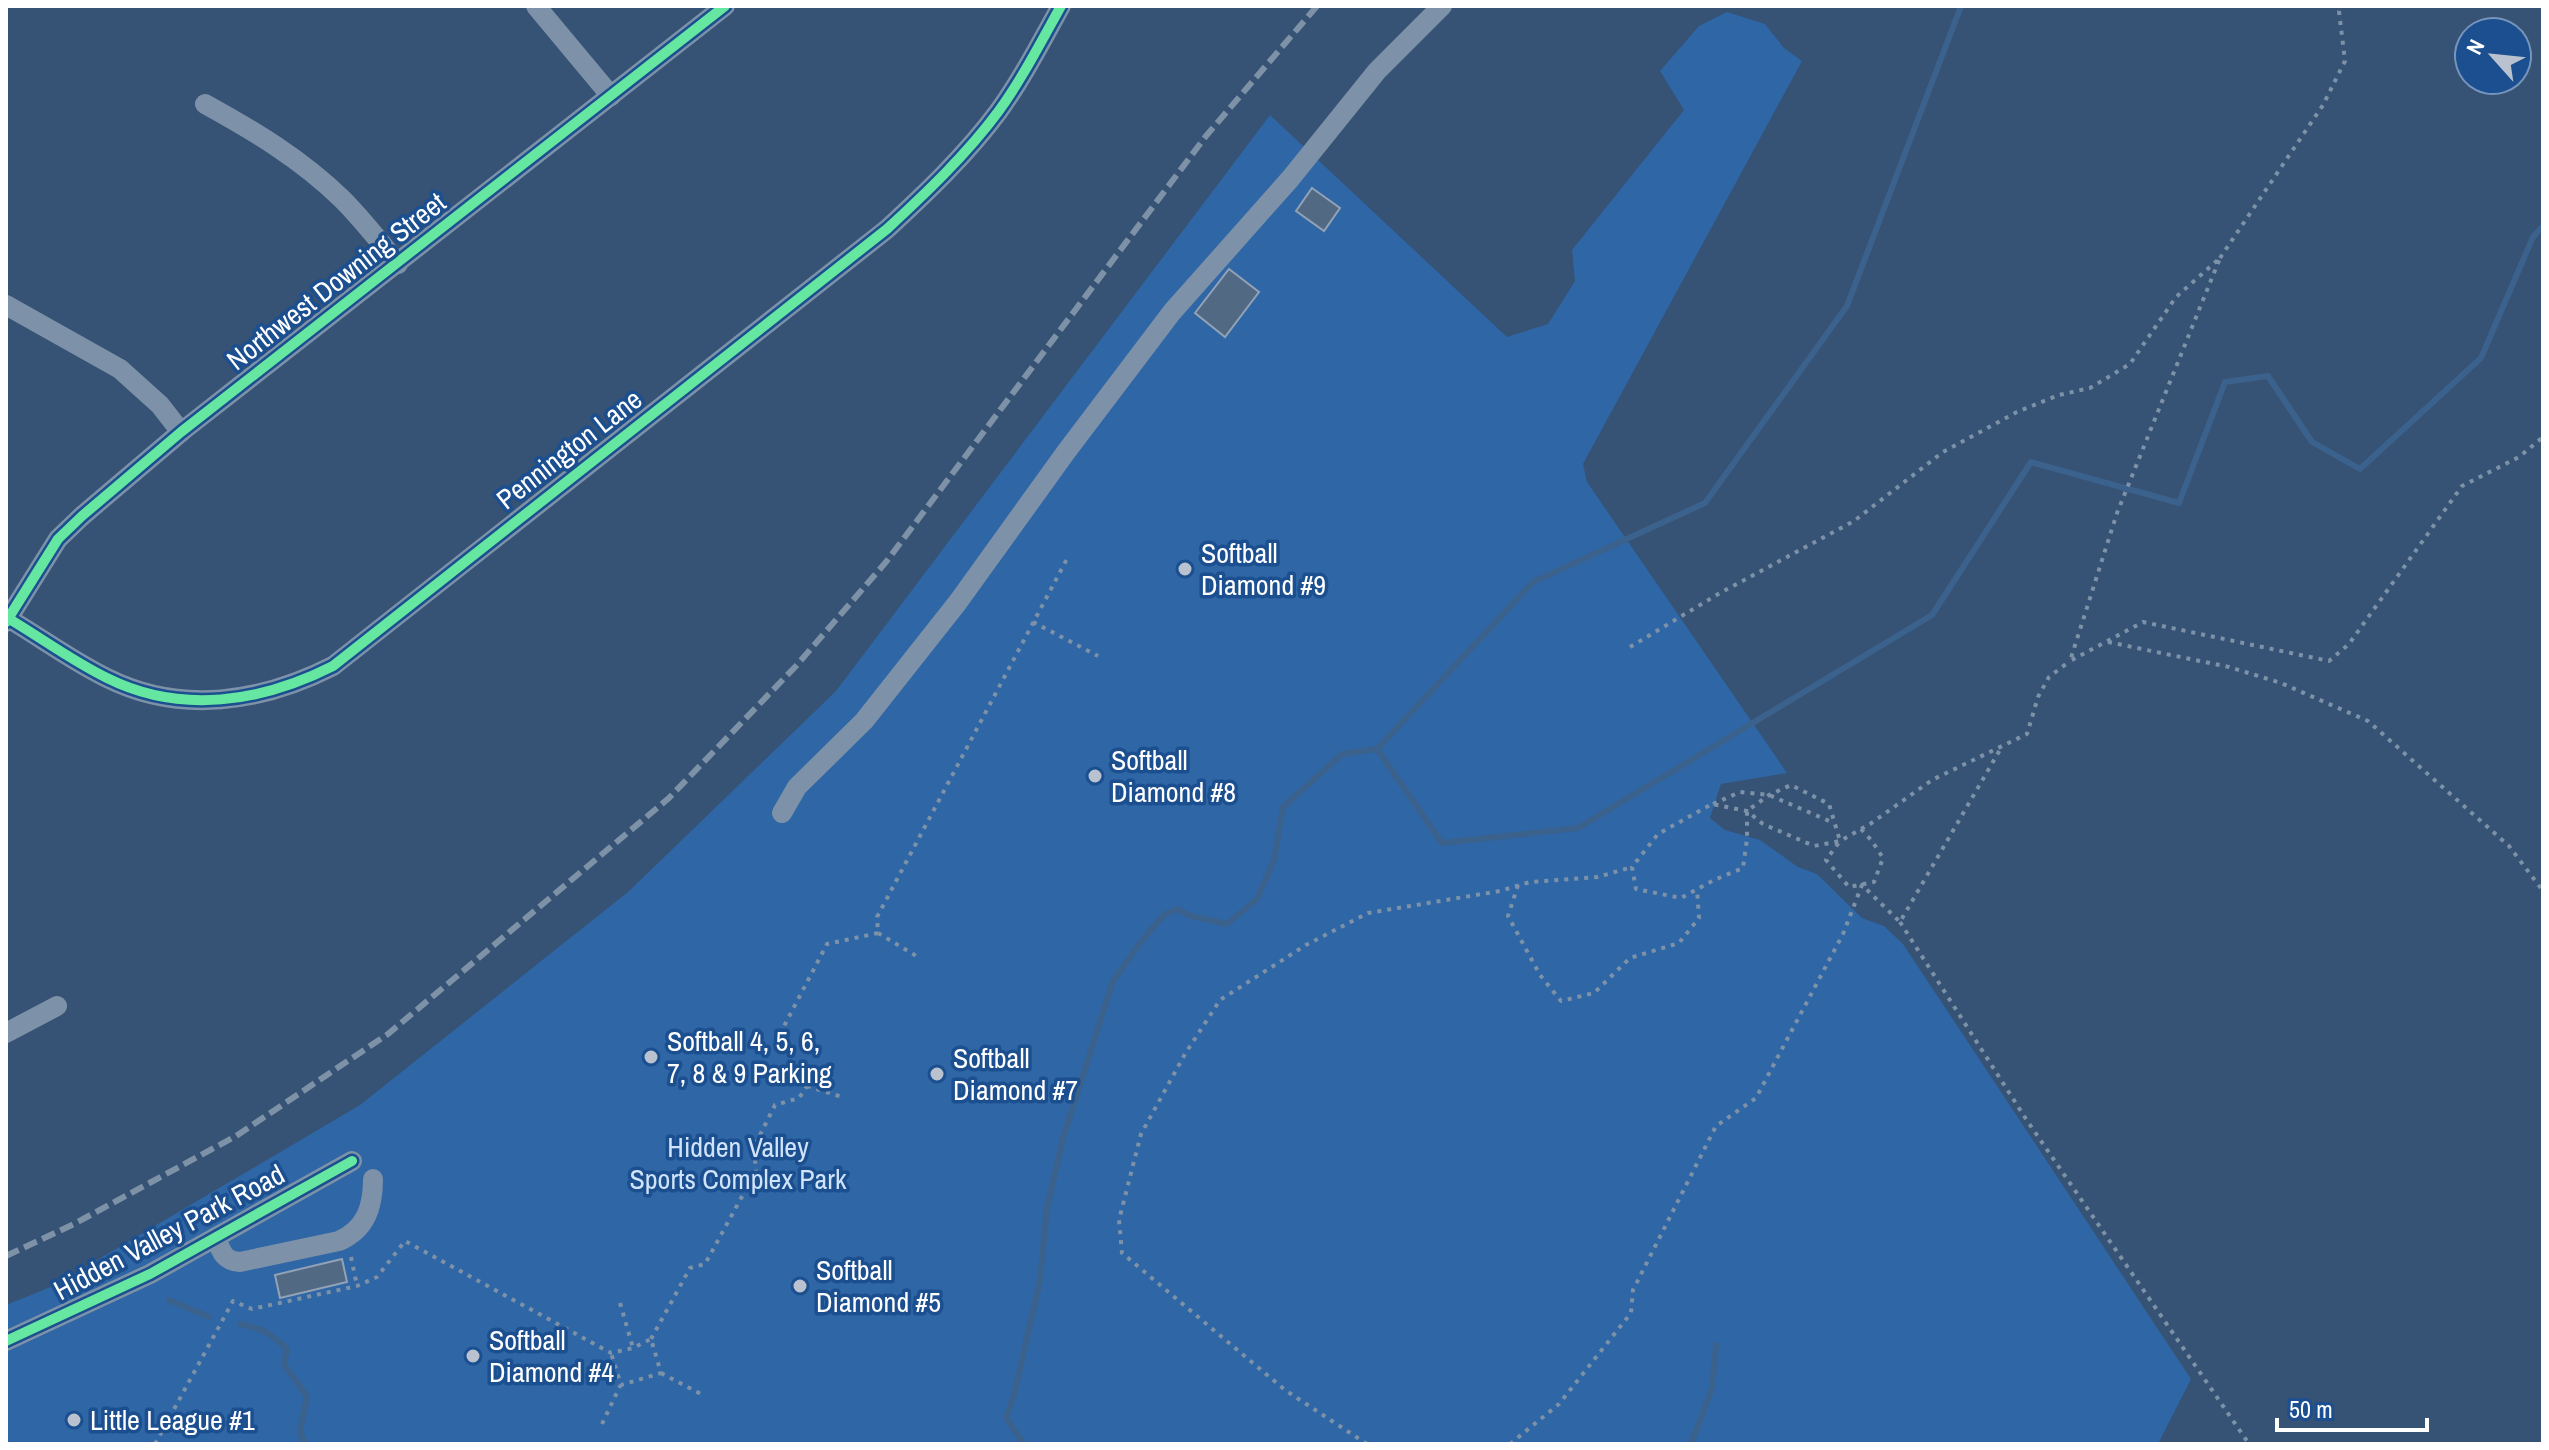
<svg xmlns="http://www.w3.org/2000/svg" width="2549" height="1450" font-family="'Archivo Narrow',sans-serif">
  <style>
    .green { fill: #2f66a5 }
    .lines { fill: none; stroke-linecap: round; stroke-linejoin: round }
    .stream { stroke: #3b618d; stroke-width: 6 }
    .building { fill: #526984; stroke: #92a2b6; stroke-width: 2 }
    .path { stroke: #7d92a8; stroke-width: 4; stroke-dasharray: 4 6; stroke-linecap: butt }
    .minor { stroke: #7d92a8; stroke-width: 20 }
    .rail { stroke: #7e92a7; stroke-width: 6; stroke-dasharray: 14 6; stroke-linecap: butt }
    .cycleway-casing { stroke: #1b4f8f; stroke-width: 15 }
    .cycleway { stroke: #66e7a1; stroke-width: 10 }
    .poi-dot { fill: #b9c2ce; stroke: #1b4f8f; stroke-width: 3 }
    .labels { text-anchor: middle; stroke-width: 7; stroke-linejoin: round; paint-order: stroke }
    .street-label { font-size: 28px; fill: #fff; stroke: #1b4f8f }
    .poi-label { font-size: 28px; fill: #fff; stroke: #1b4f8f; text-anchor: start }
    .park-label { font-size: 28px; fill: #cfe3fa; stroke: #1b4f8f }
  </style>
  <rect width="100%" height="100%" fill="#365274"/>
  <polygon class="green" points="1727,12 1765,24 1784,48 1802,61 1583,464 1587,482 1787,773 1721,784 1710,818 1725,830 1760,840 1798,867 1817,874 1862,918 1884,926 1903,944 2191,1379 2158,1444 6,1444 6,1305 53,1286 360,1105 628,892 836,691 1270,115 1507,337 1548,324 1575,281 1572,250 1684,110 1660,71 1699,26"/>
  <g class="lines">
    <g class="stream">
      <polyline points="1377,749 1533,582 1705,503 1847,306 1961,6"/>
      <polyline points="169,1300 209,1317"/>
      <path d="M 240,1324 C 261,1328 272,1334 287,1349 L 284,1365 L 307,1396 L 300,1431 L 305,1444"/>
      <polyline points="1024,1444 1006,1418 1014,1395 1040,1280 1047,1208 1063,1138 1113,981 1143,939 1164,915 1177,909 1191,916 1227,924 1257,899 1274,860 1283,807 1342,754 1377,749 1442,843 1578,828 1932,615 2031,462 2179,503 2225,382 2268,376 2312,442 2360,469 2481,358 2533,237 2543,226"/>
      <polyline points="1691,1444 1712,1388 1716,1345"/>
    </g>
  </g>
  <g class="building">
    <polygon points="1312,188 1340,208 1324,231 1296,211"/>
    <polygon points="1229,269 1259,292 1225,337 1195,313"/>
    <polygon points="342,1259 347,1282 280,1298 275,1275"/>
  </g>
  <g class="lines">
    <g class="path">
      <polyline points="2220,258 2323,105 2345,61 2339,11 2341,6"/>
      <polyline points="1033,622 1098,656"/>
      <polyline points="2108,642 2229,667 2281,683 2368,721 2509,846 2543,891"/>
      <polyline points="1630,647 1720,593 1854,521 1943,452 2017,412 2059,395 2090,388 2130,364 2176,297 2220,258 2117,513 2070,661 2143,622 2329,661 2349,644 2462,486 2519,457 2543,437"/>
      <polyline points="1713,804 1740,792 1769,795 1834,823"/>
      <polyline points="1861,829 1872,841 1883,858 1874,882 1849,887 1826,860 1840,841 1829,804 1791,785 1769,795 1747,811 1747,839 1743,868 1714,880 1681,898 1636,889 1632,867 1658,834 1712,804 1747,811 1763,824 1814,846 1840,841 1870,824 1932,780 2027,734 2038,697 2049,677 2070,661"/>
      <polyline points="1518,885 1508,916 1540,975 1561,1001 1594,993 1630,958 1679,943 1699,918 1697,889"/>
      <polyline points="1900,922 2026,1119 2249,1444"/>
      <polyline points="878,933 918,957"/>
      <polyline points="798,1083 783,1028 827,944 878,933 877,917 1068,557"/>
      <polyline points="807,1086 842,1097"/>
      <polyline points="351,1257 357,1286"/>
      <polyline points="620,1303 633,1348"/>
      <polyline points="651,1339 690,1268 705,1264 756,1171 754,1147 775,1105 799,1098 807,1086 775,1075"/>
      <polyline points="661,1373 701,1394"/>
      <polyline points="602,1424 620,1386"/>
      <polyline points="155,1444 233,1301 252,1309 357,1286 377,1277 405,1241 611,1353 633,1348 651,1339 661,1373 621,1385 611,1353"/>
      <polyline points="1367,1444 1285,1390 1122,1253 1119,1220 1141,1134 1185,1054 1220,1000 1306,945 1368,913 1500,891 1530,882 1598,877 1632,867"/>
      <polyline points="1510,1444 1559,1404 1631,1313 1633,1290 1716,1126 1756,1098 1843,934 1862,885 1900,922 2001,748"/>
    </g>
    <g class="minor">
      <polyline points="536,6 611,96"/>
      <path d="M 205,104 C 254,131 301,159 342,199 C 362,219 380,242 398,264"/>
      <polyline points="6,305 120,369 160,405 181,432"/>
      <path d="M 6,617 C 40,637 72,661 107,678 C 181,715 262,702 333,666 L 887,229 C 926,193 966,155 998,112 C 1022,79 1041,42 1061,6"/>
      <polyline points="6,622 58,539 82,516 181,432 725,6"/>
      <polyline points="782,813 797,787 864,721 958,602 1066,452 1172,312 1290,179 1377,71 1442,6"/>
      <polyline points="6,1033 57,1006"/>
      <path d="M 216,1237 C 221,1252 224,1261 240,1262 L 339,1241 C 366,1229 373,1207 373,1179"/>
      <polyline points="6,1341 150,1274 352,1161"/>
    </g>
    <polyline class="rail" points="6,1256 74,1224 236,1136 388,1034 669,798 796,666 886,562 1206,136 1317,6"/>
    <g class="cycleway-casing">
      <g id="cycleway">
        <path d="M 6,617 C 40,637 72,661 107,678 C 181,715 262,702 333,666 L 887,229 C 926,193 966,155 998,112 C 1022,79 1041,42 1061,6"/>
        <polyline points="6,622 58,539 82,516 181,432 725,6"/>
        <polyline points="6,1341 150,1274 352,1161"/>
      </g>
    </g>
    <use href="#cycleway" class="cycleway"/>
  </g>
  <g class="poi-dot">
    <circle cx="1185" cy="569" r="8"/>
    <circle cx="1095" cy="776" r="8"/>
    <circle cx="651" cy="1057" r="8"/>
    <circle cx="937" cy="1074" r="8"/>
    <circle cx="800" cy="1286" r="8"/>
    <circle cx="473" cy="1356" r="8"/>
    <circle cx="74" cy="1420" r="8"/>
  </g>
  <g class="labels">
    <g class="street-label">
      <text transform="translate(336 281) rotate(-38)" y="10">Northwest Downing Street</text>
      <text transform="translate(569 449) rotate(-38)" y="10">Pennington Lane</text>
      <text transform="translate(169 1232) rotate(-28)" y="10">Hidden Valley Park Road</text>
    </g>
    <g class="poi-label">
      <text x="1201" y="563">Softball<tspan x="1201" dy="32">Diamond #9</tspan></text>
      <text x="1111" y="770">Softball<tspan x="1111" dy="32">Diamond #8</tspan></text>
      <text x="667" y="1051">Softball 4, 5, 6,<tspan x="667" dy="32">7, 8 &amp; 9 Parking</tspan></text>
      <text x="953" y="1068">Softball<tspan x="953" dy="32">Diamond #7</tspan></text>
      <text x="816" y="1280">Softball<tspan x="816" dy="32">Diamond #5</tspan></text>
      <text x="489" y="1350">Softball<tspan x="489" dy="32">Diamond #4</tspan></text>
      <text x="90" y="1430">Little League #1</text>
    </g>
    <g class="park-label">
      <text x="738" y="1157">Hidden Valley<tspan x="738" dy="32">Sports Complex Park</tspan></text>
    </g>
  </g>
  <rect width="2549" height="1450" fill="none" stroke="#ffffff" stroke-width="16"/>
  <g transform="translate(2493 56) rotate(297)"><circle r="38" fill="#1b4f8f" stroke="#7695bc" stroke-width="2"/>
  <path d="M0-6L14 30L0 20L-14 30Z" fill="#b9c2ce"/>
  <text y="-12" font-size="22" font-weight="bold" text-anchor="middle" fill="#ffffff">N</text>
  </g>
  <path d="M2277 1418v12h150v-12" fill="none" stroke="#ffffff" stroke-width="4"/>
  <text x="2289" y="1418" font-size="24" fill="#ffffff" stroke="#1b4f8f" stroke-width="6" paint-order="stroke">50 m</text>
</svg>
